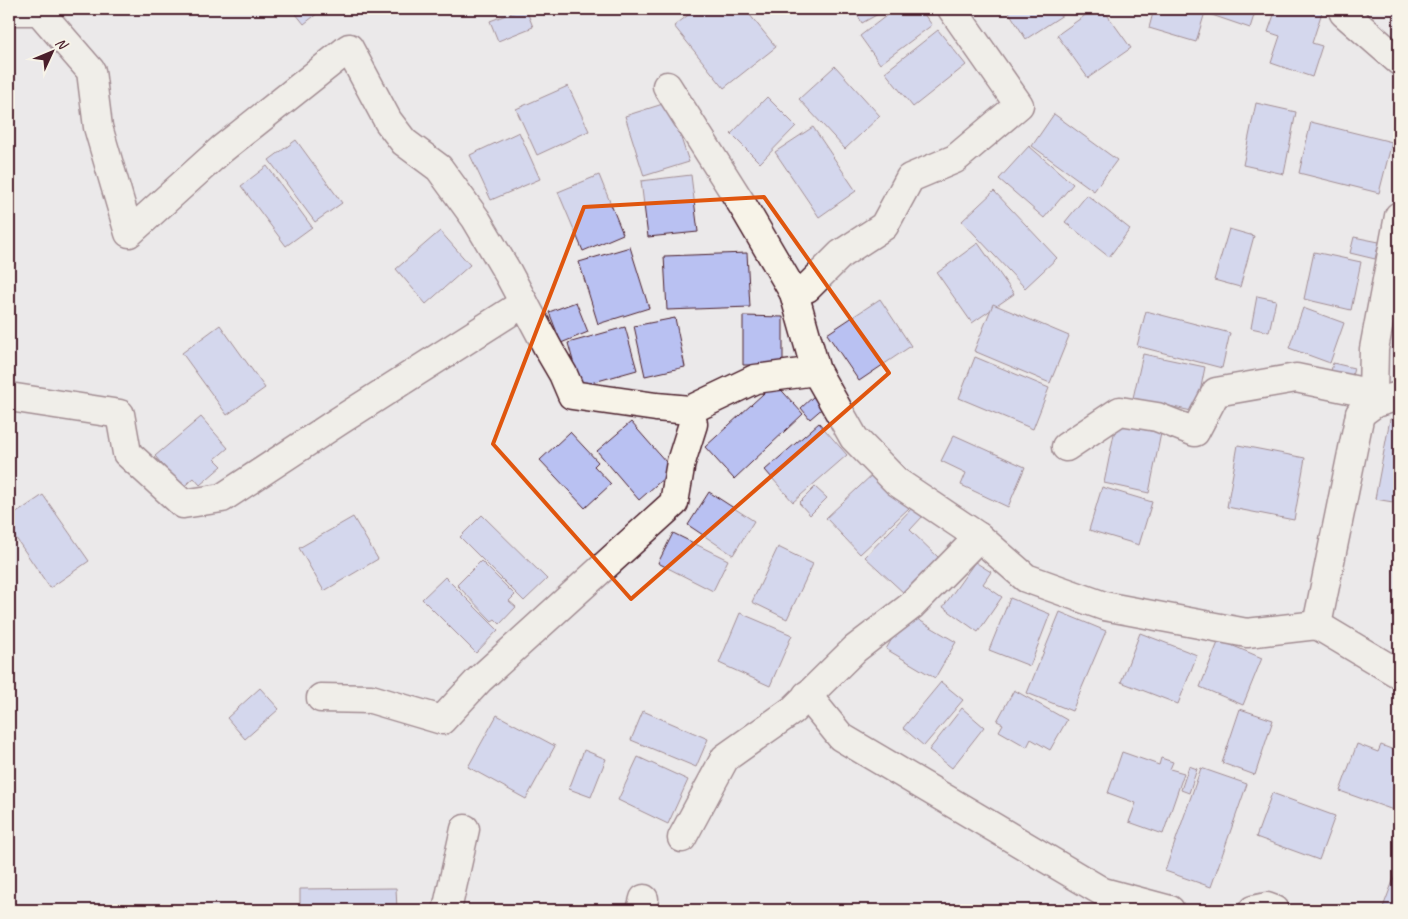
<svg xmlns="http://www.w3.org/2000/svg" width="1408" height="919" font-family="Caveat,sans-serif">
  <style>
    .building { fill: #b9c1f2; stroke: #4a1f2b }
    .lines { fill: none; stroke-linecap: round; stroke-linejoin: round }
    .street-casing { stroke: #4a1f2b; stroke-width: 31 }
    .street { stroke: #f7f3e8; stroke-width: 28 }
    .marked { fill: none; stroke: #e0560e; stroke-width: 4; stroke-linejoin: round }
  </style>
  <rect width="100%" height="100%" fill="#ebe9ea"/>
  <filter id="ink" filterUnits="userSpaceOnUse"><feTurbulence type="fractalNoise" baseFrequency=".02" numOctaves="2"/><feDisplacementMap in="SourceGraphic" scale="10" xChannelSelector="R" yChannelSelector="G"/><feConvolveMatrix kernelMatrix="1 2 1 2 8 2 1 2 1" color-interpolation-filters="sRGB"/></filter>
  <g filter="url(#ink)">
    <g class="building">
      <polygon points="292,9 323,9 304,24"/>
      <polygon points="522,9 526,9 533,27 498,41 490,21"/>
      <polygon points="696,9 745,9 776,47 724,88 674,26"/>
      <polygon points="854,9 887,9 862,23"/>
      <polygon points="895,9 920,9 932,25 880,64 860,36"/>
      <polygon points="1007,9 1063,9 1066,13 1026,39"/>
      <polygon points="1094,9 1103,9 1131,48 1088,78 1057,35"/>
      <polygon points="1154,9 1206,9 1196,42 1149,28"/>
      <polygon points="1211,9 1256,9 1250,28 1209,14"/>
      <polygon points="1276,9 1323,9 1312,43 1322,46 1312,77 1271,63 1280,36 1268,32"/>
      <polygon points="938,30 966,65 913,107 885,72"/>
      <polygon points="835,66 880,116 845,149 799,99"/>
      <polygon points="568,86 589,131 537,155 516,109"/>
      <polygon points="767,97 796,126 760,163 731,134"/>
      <polygon points="669,102 689,162 644,176 625,116"/>
      <polygon points="1256,103 1296,112 1284,174 1243,165"/>
      <polygon points="1054,114 1117,160 1094,191 1032,146"/>
      <polygon points="1311,122 1392,142 1379,193 1299,173"/>
      <polygon points="813,127 856,191 819,217 775,152"/>
      <polygon points="519,132 540,179 491,200 470,155"/>
      <polygon points="296,140 342,203 315,222 269,160"/>
      <polygon points="1029,146 1073,184 1044,218 999,179"/>
      <polygon points="267,166 312,227 286,246 241,186"/>
      <polygon points="599,175 623,234 583,251 558,192"/>
      <polygon points="691,175 698,232 648,237 641,181"/>
      <polygon points="994,191 1057,258 1025,288 962,221"/>
      <polygon points="1087,195 1130,229 1109,257 1065,222"/>
      <polygon points="1229,229 1254,236 1240,287 1214,280"/>
      <polygon points="440,231 470,265 426,304 396,269"/>
      <polygon points="1354,237 1379,242 1375,259 1350,253"/>
      <polygon points="978,243 1014,294 972,323 937,273"/>
      <polygon points="630,247 649,308 598,324 579,262"/>
      <polygon points="1314,252 1361,262 1351,310 1304,299"/>
      <polygon points="747,253 750,307 667,310 664,256"/>
      <polygon points="1257,296 1276,300 1269,332 1251,328"/>
      <polygon points="880,299 911,346 859,381 827,334"/>
      <polygon points="576,302 588,332 561,343 549,312"/>
      <polygon points="993,304 1069,336 1050,383 974,351"/>
      <polygon points="1303,308 1344,323 1330,363 1289,348"/>
      <polygon points="1146,311 1230,333 1222,368 1137,346"/>
      <polygon points="743,316 783,317 783,365 743,365"/>
      <polygon points="675,318 685,367 645,376 634,326"/>
      <polygon points="220,325 265,388 227,415 182,353"/>
      <polygon points="625,327 637,370 580,386 568,343"/>
      <polygon points="1143,354 1205,367 1196,412 1133,398"/>
      <polygon points="975,357 1049,388 1033,429 959,398"/>
      <polygon points="1333,363 1354,368 1350,384 1329,379"/>
      <polygon points="775,383 803,414 734,479 705,447"/>
      <polygon points="815,395 825,406 810,419 801,408"/>
      <polygon points="201,417 228,448 215,459 222,466 200,485 194,478 182,488 155,456"/>
      <polygon points="1390,419 1399,421 1399,503 1375,499"/>
      <polygon points="631,422 673,470 639,500 597,451"/>
      <polygon points="819,423 847,455 793,502 765,470"/>
      <polygon points="1116,424 1161,433 1149,493 1104,483"/>
      <polygon points="570,432 598,462 594,466 611,484 585,508 540,460"/>
      <polygon points="954,435 1025,467 1008,507 961,485 966,473 941,461"/>
      <polygon points="1238,445 1305,458 1294,520 1227,507"/>
      <polygon points="875,472 909,508 860,554 826,518"/>
      <polygon points="815,487 827,498 810,515 799,503"/>
      <polygon points="1102,487 1152,502 1139,545 1089,530"/>
      <polygon points="709,492 754,521 733,555 688,525"/>
      <polygon points="43,495 89,561 50,588 9,528 9,518"/>
      <polygon points="914,506 924,515 910,530 939,558 905,594 865,557"/>
      <polygon points="482,515 547,579 524,601 460,537"/>
      <polygon points="353,517 378,559 324,591 299,548"/>
      <polygon points="673,533 728,560 713,591 658,563"/>
      <polygon points="778,547 813,564 787,619 752,602"/>
      <polygon points="481,561 515,595 509,601 516,607 500,624 495,619 492,621 457,585"/>
      <polygon points="975,562 991,572 983,584 1002,597 978,632 943,607"/>
      <polygon points="445,577 498,630 476,653 422,599"/>
      <polygon points="1010,598 1050,614 1030,666 989,650"/>
      <polygon points="1060,612 1106,631 1072,711 1027,693"/>
      <polygon points="740,613 792,635 770,686 719,663"/>
      <polygon points="907,613 956,642 935,678 886,649"/>
      <polygon points="1140,633 1197,655 1178,704 1121,682"/>
      <polygon points="1219,640 1262,658 1243,705 1200,687"/>
      <polygon points="941,682 963,700 924,746 903,728"/>
      <polygon points="260,688 279,709 245,739 227,718"/>
      <polygon points="1014,690 1067,720 1050,750 1031,739 1027,747 999,731 1003,724 997,721"/>
      <polygon points="962,708 984,727 952,768 929,750"/>
      <polygon points="1240,709 1273,720 1255,775 1222,763"/>
      <polygon points="643,711 708,739 696,767 631,740"/>
      <polygon points="497,715 555,746 526,799 468,767"/>
      <polygon points="1357,744 1378,752 1381,745 1399,752 1399,812 1340,791"/>
      <polygon points="584,750 606,759 591,797 569,789"/>
      <polygon points="1122,752 1159,765 1161,758 1173,762 1170,769 1184,773 1163,834 1129,822 1136,803 1108,793"/>
      <polygon points="638,757 688,780 668,824 618,800"/>
      <polygon points="1189,766 1197,769 1189,793 1181,790"/>
      <polygon points="1201,768 1247,784 1211,887 1165,871"/>
      <polygon points="1272,793 1335,816 1319,860 1256,837"/>
      <polygon points="1399,865 1399,910 1382,910"/>
      <polygon points="396,888 397,910 300,910 300,889"/>
    </g>
    <g class="lines">
      <g class="street-casing">
        <g id="street">
          <polyline points="1345,9 1344,13 1399,61"/>
          <polyline points="9,11 39,11 91,71 98,127 129,233 222,149 349,48 388,121 404,142 439,168 476,219 508,273 549,350 563,374 572,395 656,407 690,410 755,379 816,371"/>
          <polyline points="667,86 743,206 794,293 816,371 854,438 897,482 979,537 1026,578 1104,606 1247,633 1317,625 1399,674"/>
          <polyline points="794,293 807,288 841,254 884,226 910,178 955,159 1019,105 952,9"/>
          <polyline points="9,397 120,414 127,453 183,504 222,498 339,421 524,303"/>
          <polyline points="1360,414 1375,403 1399,396"/>
          <polyline points="1066,447 1120,411 1157,417 1195,432 1216,392 1296,378 1373,394"/>
          <polyline points="1317,625 1360,414 1373,394 1374,349 1399,216"/>
          <polyline points="807,695 841,737 1103,892 1170,910"/>
          <polyline points="321,698 371,699 442,720 479,680 674,503 681,462 693,424 690,410"/>
          <polyline points="682,838 725,758 793,710 855,649 911,606 979,537"/>
          <polyline points="447,910 465,829"/>
          <polyline points="641,910 644,899"/>
          <polyline points="1253,910 1267,907 1275,910"/>
        </g>
      </g>
      <use href="#street" class="street"/>
    </g>
  </g>
  <path d="M0 0H1408V919H0ZM 764,197 L 889,373 L 631,599 L 493,444 L 584,207 Z" fill="#ebe9ea" fill-opacity=".55" fill-rule="evenodd"/>
  <path class="marked" d="M 764,197 L 889,373 L 631,599 L 493,444 L 584,207 Z"/>
  <rect width="1408" height="919" fill="none" stroke="#f7f3e8" stroke-width="30"/>
  <rect x="15" y="15" width="1378" height="889" fill="none" stroke="#4a1f2b" stroke-width="2" filter="url(#ink)"/>
  <g transform="translate(52 52) rotate(46)" stroke="#f7f3e8" stroke-width="4" paint-order="stroke">
  <path d="M0-4L9 19L0 12L-9 19Z" fill="#4a1f2b"/>
  <text y="-8" font-size="14" font-weight="bold" text-anchor="middle" fill="#4a1f2b">N</text>
  </g>
</svg>
